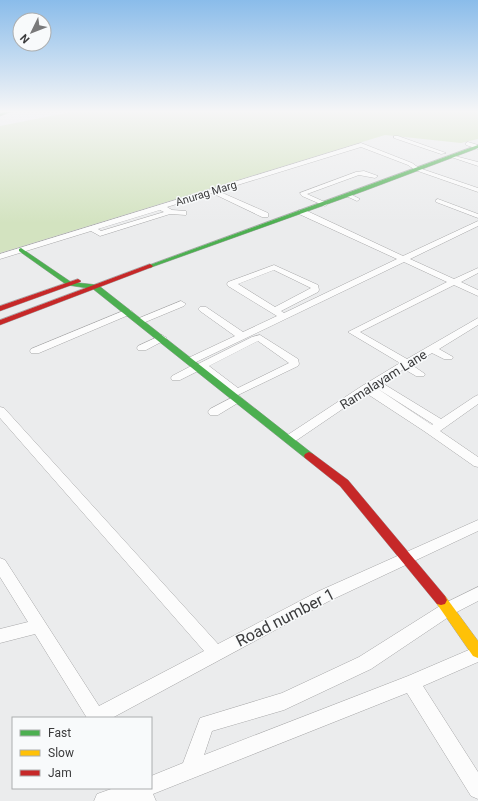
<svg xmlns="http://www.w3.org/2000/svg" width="478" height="801" font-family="Roboto,sans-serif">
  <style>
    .green { fill: #d3e3c0 }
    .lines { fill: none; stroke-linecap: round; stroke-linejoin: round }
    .street-casing { stroke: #a7a7a8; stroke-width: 1 }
    .fast-casing { stroke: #a7a7a8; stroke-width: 1 }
    .slow-casing { stroke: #a7a7a8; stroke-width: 1 }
    .jam-casing { stroke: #a7a7a8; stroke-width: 1 }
    .street { fill: #fcfcfc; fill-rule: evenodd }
    .fast { fill: #4caf50; fill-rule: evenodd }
    .slow { fill: #ffc107; fill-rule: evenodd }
    .jam { fill: #c62828; fill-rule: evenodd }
    .labels { text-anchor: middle; stroke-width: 3; stroke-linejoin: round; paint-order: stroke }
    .far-street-label { font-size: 11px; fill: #3b3b3c; stroke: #f8fafb }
    .street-label { font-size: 13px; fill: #3b3b3c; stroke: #f8fafb }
    .near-street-label { font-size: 16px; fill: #3b3b3c; stroke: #f8fafb }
  </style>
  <rect width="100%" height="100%" fill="#ebeced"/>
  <polygon class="green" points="76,111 478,111 478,139 461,143 385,135 0,253 0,126"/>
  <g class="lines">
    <g class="street-casing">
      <g id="street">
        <polygon points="394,136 398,136 446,153 441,154 394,138"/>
        <polygon points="468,142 478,145 478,149 466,145 466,143"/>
        <path d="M 361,143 L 412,163 L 419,168 L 478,188 L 478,192 L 415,170 L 408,165 L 361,147 L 218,191 L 268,213 L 268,217 L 262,217 L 212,193 L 167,207 L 172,210 L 186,211 L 186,215 L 170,214 L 100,236 L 91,231 L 0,259 L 0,254 ZM 160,210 L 164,212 L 101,231 L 98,229 Z"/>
        <polygon points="451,155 478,162 478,166 451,157"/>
        <polygon points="356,172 364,171 378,176 375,178 359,175 307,194 327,203 328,204 325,206 302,196 300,193"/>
        <polygon points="346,194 350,194 360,199 357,201 346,196"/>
        <polygon points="438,199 478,214 478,218 436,202 436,200"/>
        <path d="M 299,210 L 305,210 L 403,256 L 478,221 L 478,226 L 410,259 L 454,279 L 478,268 L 478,273 L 461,282 L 478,290 L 478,296 L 454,285 L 360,332 L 407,359 L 478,318 L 478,325 L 439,349 L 453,357 L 452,359 L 444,359 L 432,353 L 412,365 L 425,374 L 424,376 L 416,376 L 404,369 L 382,383 L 441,419 L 474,397 L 478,395 L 478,404 L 440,431 L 478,457 L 478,467 L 474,466 L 424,431 L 366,393 L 294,442 L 286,442 L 284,439 L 286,436 L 362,386 L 400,363 L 348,332 L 447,282 L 404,262 L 194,363 L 186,363 L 185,361 L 186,359 L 235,336 L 200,311 L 198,309 L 200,307 L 206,307 L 243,332 L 277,316 L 228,286 L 227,284 L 228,282 L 274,265 L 318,285 L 319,290 L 318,292 L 281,311 L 284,313 L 397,259 L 299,214 ZM 274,270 L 311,288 L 275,307 L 238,284 ZM 375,387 L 433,424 L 432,425 Z"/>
        <polygon points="181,301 186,304 184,306 143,323 137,323 135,321 137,319"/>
        <polygon points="128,309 133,312 131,314 39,353 31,353 30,351 31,349"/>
        <polygon points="162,335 167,338 165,340 146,350 138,350 137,348 138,346"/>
        <path d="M 260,335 L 298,359 L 299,364 L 298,366 L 238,395 L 229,392 L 200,370 L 180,380 L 172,380 L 171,378 L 172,376 L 193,365 L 198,364 L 252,337 ZM 258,341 L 289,363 L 238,388 L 209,366 Z"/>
        <polygon points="237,395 241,397 242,399 241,401 218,415 210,415 208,412 210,409"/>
        <polygon points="0,407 4,408 218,644 319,591 478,520 478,531 329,601 112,718 87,718 35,634 0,643 0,629 28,622 0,577 0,558 5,560 99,706 204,651 0,418"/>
        <polygon points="478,587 478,601 453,614 371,669 284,710 212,731 204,755 408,676 478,646 478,662 423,686 478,772 478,799 471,796 407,693 153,794 156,801 94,801 97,794 114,788 151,788 151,776 183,763 200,718 282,693 359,657 443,604"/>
      </g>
    </g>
    <g class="fast-casing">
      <g id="fast">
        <polygon points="6,111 13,111 0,116 0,114"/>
        <polygon points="478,145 478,148 364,191 152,267 150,268 147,266"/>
        <polygon points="21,248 71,282 98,285 313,454 314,456 313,458 305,458 93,289 67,285 19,251 19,249"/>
      </g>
    </g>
    <g class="slow-casing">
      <polygon id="slow" points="441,595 445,596 478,641 478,658 473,656 437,604 435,600 437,596"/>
    </g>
    <g class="jam-casing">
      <g id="jam">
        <polygon points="150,264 153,266 152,267 0,325 0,320"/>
        <polygon points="78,279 81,281 80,282 0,311 0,306"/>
        <polygon points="309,452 313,454 348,480 445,596 447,600 445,604 441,605 437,604 340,486 305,458 304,456 305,454"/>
      </g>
    </g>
    <use href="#street" class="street"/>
    <use href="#fast" class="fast"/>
    <use href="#slow" class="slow"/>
    <use href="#jam" class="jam"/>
  </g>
  <linearGradient id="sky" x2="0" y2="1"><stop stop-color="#8abcea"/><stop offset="0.5" stop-color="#f6f6f7"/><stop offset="1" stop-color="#f6f6f7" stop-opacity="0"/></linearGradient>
  <rect width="478" height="223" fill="url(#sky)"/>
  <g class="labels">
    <g class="far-street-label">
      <text transform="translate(206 193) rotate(-17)" y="4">Anurag Marg</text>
    </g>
    <g class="street-label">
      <text transform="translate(383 379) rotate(-32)" y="5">Ramalayam Lane</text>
    </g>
    <g class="near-street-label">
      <text transform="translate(285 617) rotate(-27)" y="6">Road number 1</text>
    </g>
  </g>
  <rect x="12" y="717" width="140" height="72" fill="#f8fafb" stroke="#acaeaf"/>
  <rect x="20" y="730" width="20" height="6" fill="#4caf50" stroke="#acaeaf"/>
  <text x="48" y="737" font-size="12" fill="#3b3b3c">Fast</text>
  <rect x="20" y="750" width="20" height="6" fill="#ffc107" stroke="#acaeaf"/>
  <text x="48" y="757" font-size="12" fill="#3b3b3c">Slow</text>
  <rect x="20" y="770" width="20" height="6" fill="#c62828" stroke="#acaeaf"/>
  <text x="48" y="777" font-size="12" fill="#3b3b3c">Jam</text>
  <g transform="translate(32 32) rotate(227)"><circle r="19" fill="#f8fafb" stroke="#acaeaf"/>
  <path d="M0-3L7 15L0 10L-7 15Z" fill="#79797a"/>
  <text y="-6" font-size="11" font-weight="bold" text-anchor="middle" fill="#3b3b3c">N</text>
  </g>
</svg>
